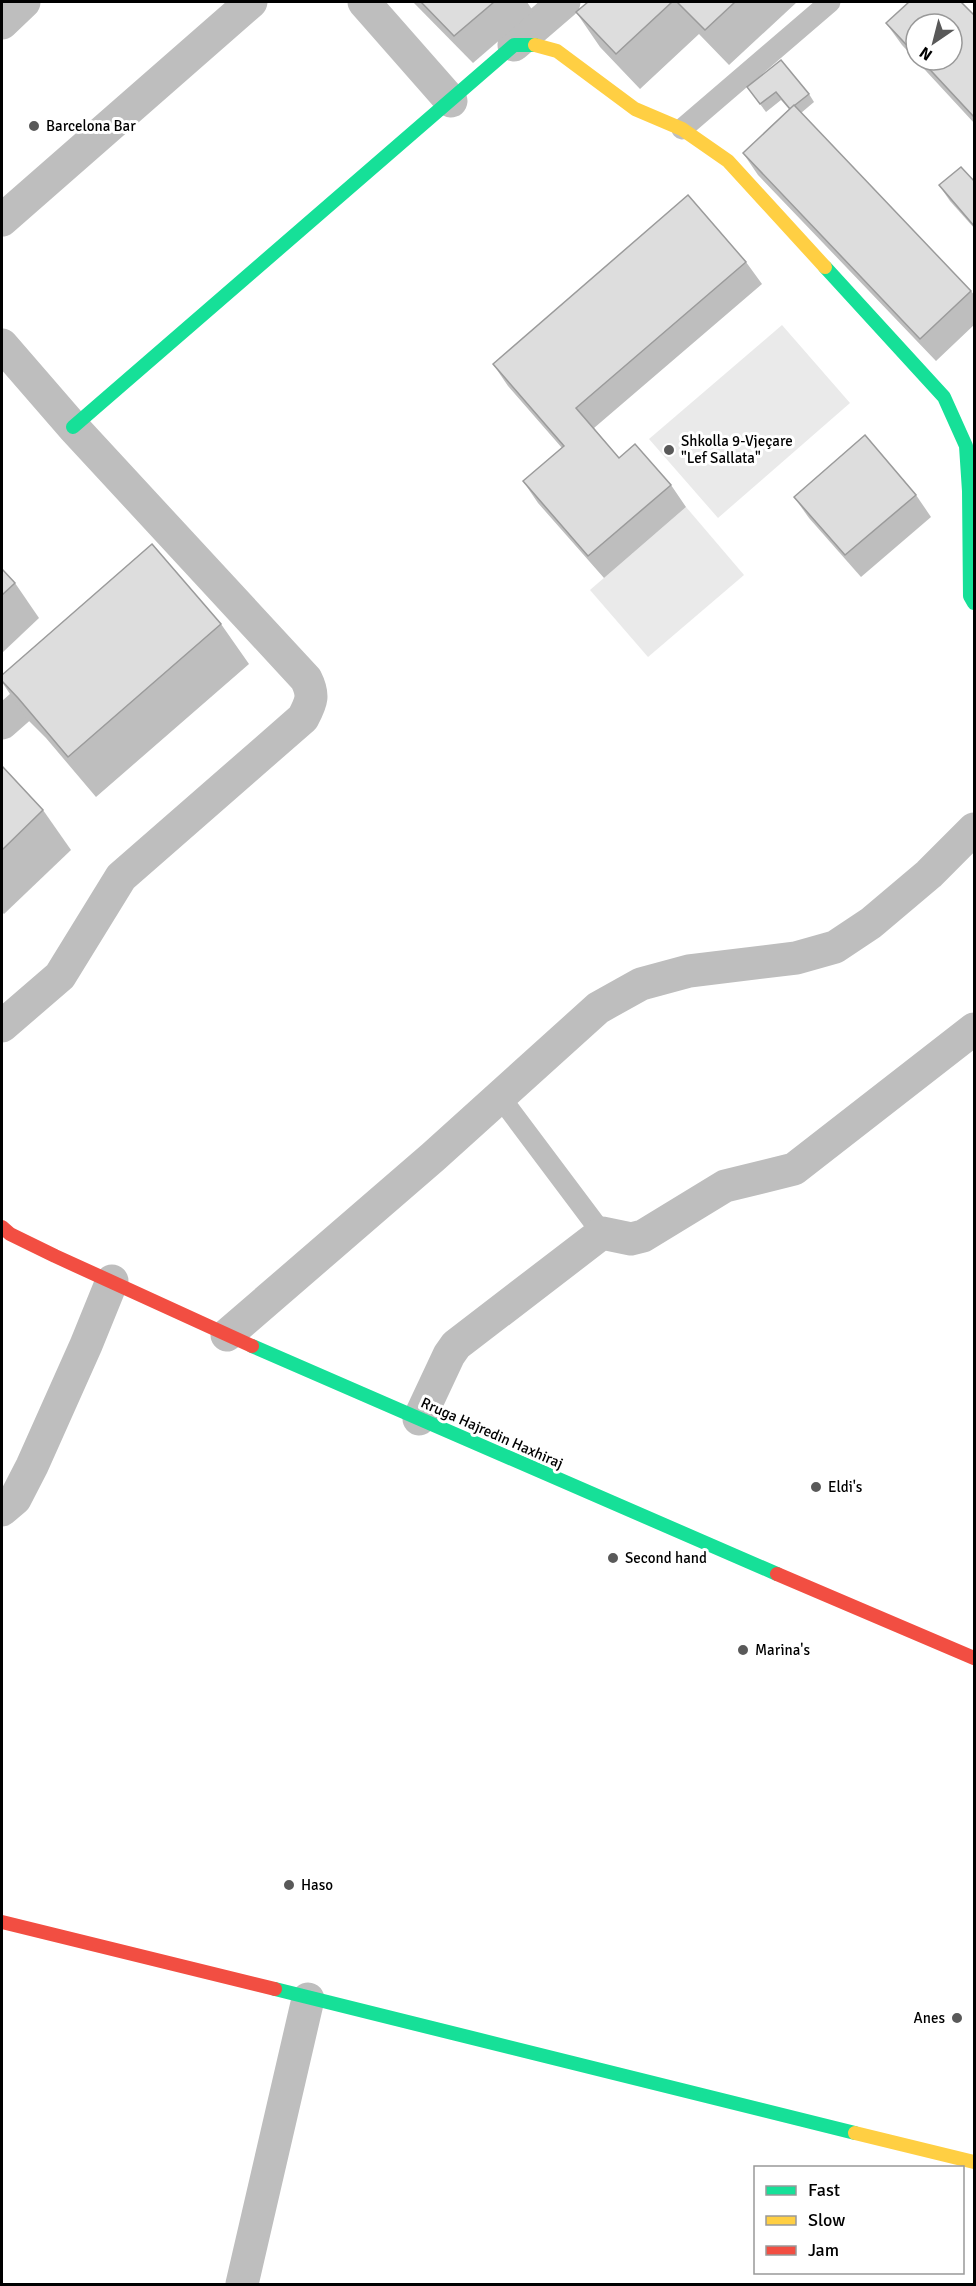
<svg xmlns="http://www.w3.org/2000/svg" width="976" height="2286" font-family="Signika,sans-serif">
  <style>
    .park { fill: #eaeaea }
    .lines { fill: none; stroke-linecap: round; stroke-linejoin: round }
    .lane { stroke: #bebebe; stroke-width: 21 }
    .street { stroke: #bebebe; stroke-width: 33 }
    .fast { stroke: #16e098; stroke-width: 14 }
    .slow { stroke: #ffcf43; stroke-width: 14 }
    .jam { stroke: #f24e42; stroke-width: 14 }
    .wall { fill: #bebebe; fill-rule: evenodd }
    .building { fill: #ddd; stroke: #9b9b9b; stroke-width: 1.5 }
    .poi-dot { fill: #595959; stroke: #fff; stroke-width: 2 }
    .labels { text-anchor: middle; stroke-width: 6; stroke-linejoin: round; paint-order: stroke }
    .poi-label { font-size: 15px; fill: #000; stroke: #fff; text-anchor: start }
    .street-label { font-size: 15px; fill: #000; stroke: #fff }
  </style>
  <rect width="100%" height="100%" fill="#fff"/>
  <g class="park">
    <polygon points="782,325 850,403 718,518 649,439"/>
    <polygon points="686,507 744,575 648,657 590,590"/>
  </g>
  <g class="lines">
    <g class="lane">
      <polyline points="682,129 830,2"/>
      <polyline points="500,1097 602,1233"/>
    </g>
    <g class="street">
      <polyline points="364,2 451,101"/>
      <polyline points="2,23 24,2"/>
      <polyline points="514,45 564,2"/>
      <polyline points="2,220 251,2"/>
      <path d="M 2,345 L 73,427 L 306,679 C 314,695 312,701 303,718 L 121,877 L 60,976 L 2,1026"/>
      <polyline points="2,723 52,679"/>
      <polyline points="227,1335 433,1157 598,1008 641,984 689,971 796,958 835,947 871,923 929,874 974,829"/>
      <polyline points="419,1419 449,1355 456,1345 602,1233 631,1239 643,1236 725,1186 794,1169 974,1029"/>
      <polyline points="2,1510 15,1499 32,1466 86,1345 112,1281"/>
      <polyline points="242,2284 308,1999"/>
    </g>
    <g class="fast">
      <polyline points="825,267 944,397 966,446 969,491 970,596 974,603"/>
      <polyline points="73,427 514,45 535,45"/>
      <polyline points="252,1346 777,1574"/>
      <polyline points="275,1989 855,2133"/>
    </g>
    <g class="slow">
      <polyline points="535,45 557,51 635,109 682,129 728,161 825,267"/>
      <polyline points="855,2133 974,2162"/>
    </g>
    <g class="jam">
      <polyline points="2,1227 10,1234 55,1256 252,1346"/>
      <polyline points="777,1574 974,1658"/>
      <polyline points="2,1922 275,1989"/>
    </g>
  </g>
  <g class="wall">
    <polygon points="413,2 527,2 533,11 473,63"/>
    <polygon points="588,2 797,2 729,65 699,34 640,89 600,47 576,12"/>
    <path d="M 975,16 L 975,124 L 902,45 L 886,23 ZM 916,24 L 952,60 L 916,60 Z"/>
    <polygon points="747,87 809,94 814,102 801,113 971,291 975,296 975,324 936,361 758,175 743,153 789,109 781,100 766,112"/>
    <polygon points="975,182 975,229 950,201 939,185"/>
    <polygon points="746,262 762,284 594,428 619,458 671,485 686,507 604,578 538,503 523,481 562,448 508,386 493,364"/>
    <polygon points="916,495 931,517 861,577 809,518 794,497"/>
    <polygon points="2,569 15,583 39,618 2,653"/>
    <polygon points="221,624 249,664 96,797 46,738 26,718 2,682 2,675"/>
    <polygon points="2,766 43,810 71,850 4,914 2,912"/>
  </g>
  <g class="building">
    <polygon points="421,2 494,2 454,36"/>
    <polygon points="588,2 672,2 616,54 576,12"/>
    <polygon points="677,2 735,2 705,30"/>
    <polygon points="909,2 961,2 975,16 975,118 921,60 952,60 952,24 916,24 916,55 886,23"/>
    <polygon points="781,60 809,94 790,109 776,92 760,104 747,87"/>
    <polygon points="794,105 971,291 920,339 743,153"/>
    <polygon points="961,167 975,182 975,227 939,185"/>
    <polygon points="688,195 746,262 576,408 619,458 635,444 671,485 588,556 523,481 564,446 493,364"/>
    <polygon points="865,435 916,495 845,555 794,497"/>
    <polygon points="152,544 221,624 68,757 18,698 2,681 2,675"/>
    <polygon points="2,569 15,583 2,595"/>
    <polygon points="2,766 43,810 2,850"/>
  </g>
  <g class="poi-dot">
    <circle cx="34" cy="126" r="6"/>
    <circle cx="669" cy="450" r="6"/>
    <circle cx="816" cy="1487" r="6"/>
    <circle cx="613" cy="1558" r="6"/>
    <circle cx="743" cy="1650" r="6"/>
    <circle cx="289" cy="1885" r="6"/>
    <circle cx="957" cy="2018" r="6"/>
  </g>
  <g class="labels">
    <g class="poi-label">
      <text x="46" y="131">Barcelona Bar</text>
      <text x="681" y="446">Shkolla 9-Vjeçare<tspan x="681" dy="17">"Lef Sallata"</tspan></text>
      <text x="828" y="1492">Eldi's</text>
      <text x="625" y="1563">Second hand</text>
      <text x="755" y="1655">Marina's</text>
      <text x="301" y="1890">Haso</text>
      <text x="945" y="2023" text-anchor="end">Anes</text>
    </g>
    <g class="street-label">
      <text transform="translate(492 1433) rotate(24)" y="5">Rruga Hajredin Haxhiraj</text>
    </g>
  </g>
  <rect width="976" height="2286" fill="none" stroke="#000000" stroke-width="6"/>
  <rect x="754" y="2166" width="210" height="108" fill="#ffffff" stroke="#999999" stroke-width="1.5"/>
  <rect x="766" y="2186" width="30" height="9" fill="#16e098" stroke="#999999" stroke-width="1.5"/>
  <text x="808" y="2196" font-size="18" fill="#000000">Fast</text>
  <rect x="766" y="2216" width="30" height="9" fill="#ffcf43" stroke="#999999" stroke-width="1.5"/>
  <text x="808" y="2226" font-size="18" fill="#000000">Slow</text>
  <rect x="766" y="2246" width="30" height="9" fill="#f24e42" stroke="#999999" stroke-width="1.5"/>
  <text x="808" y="2256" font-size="18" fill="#000000">Jam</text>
  <g transform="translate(934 42) rotate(215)"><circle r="28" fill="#ffffff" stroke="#999999" stroke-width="1.5"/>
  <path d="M0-4.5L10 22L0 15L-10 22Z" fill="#595959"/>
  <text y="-9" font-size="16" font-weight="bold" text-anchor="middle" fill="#000000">N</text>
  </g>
</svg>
